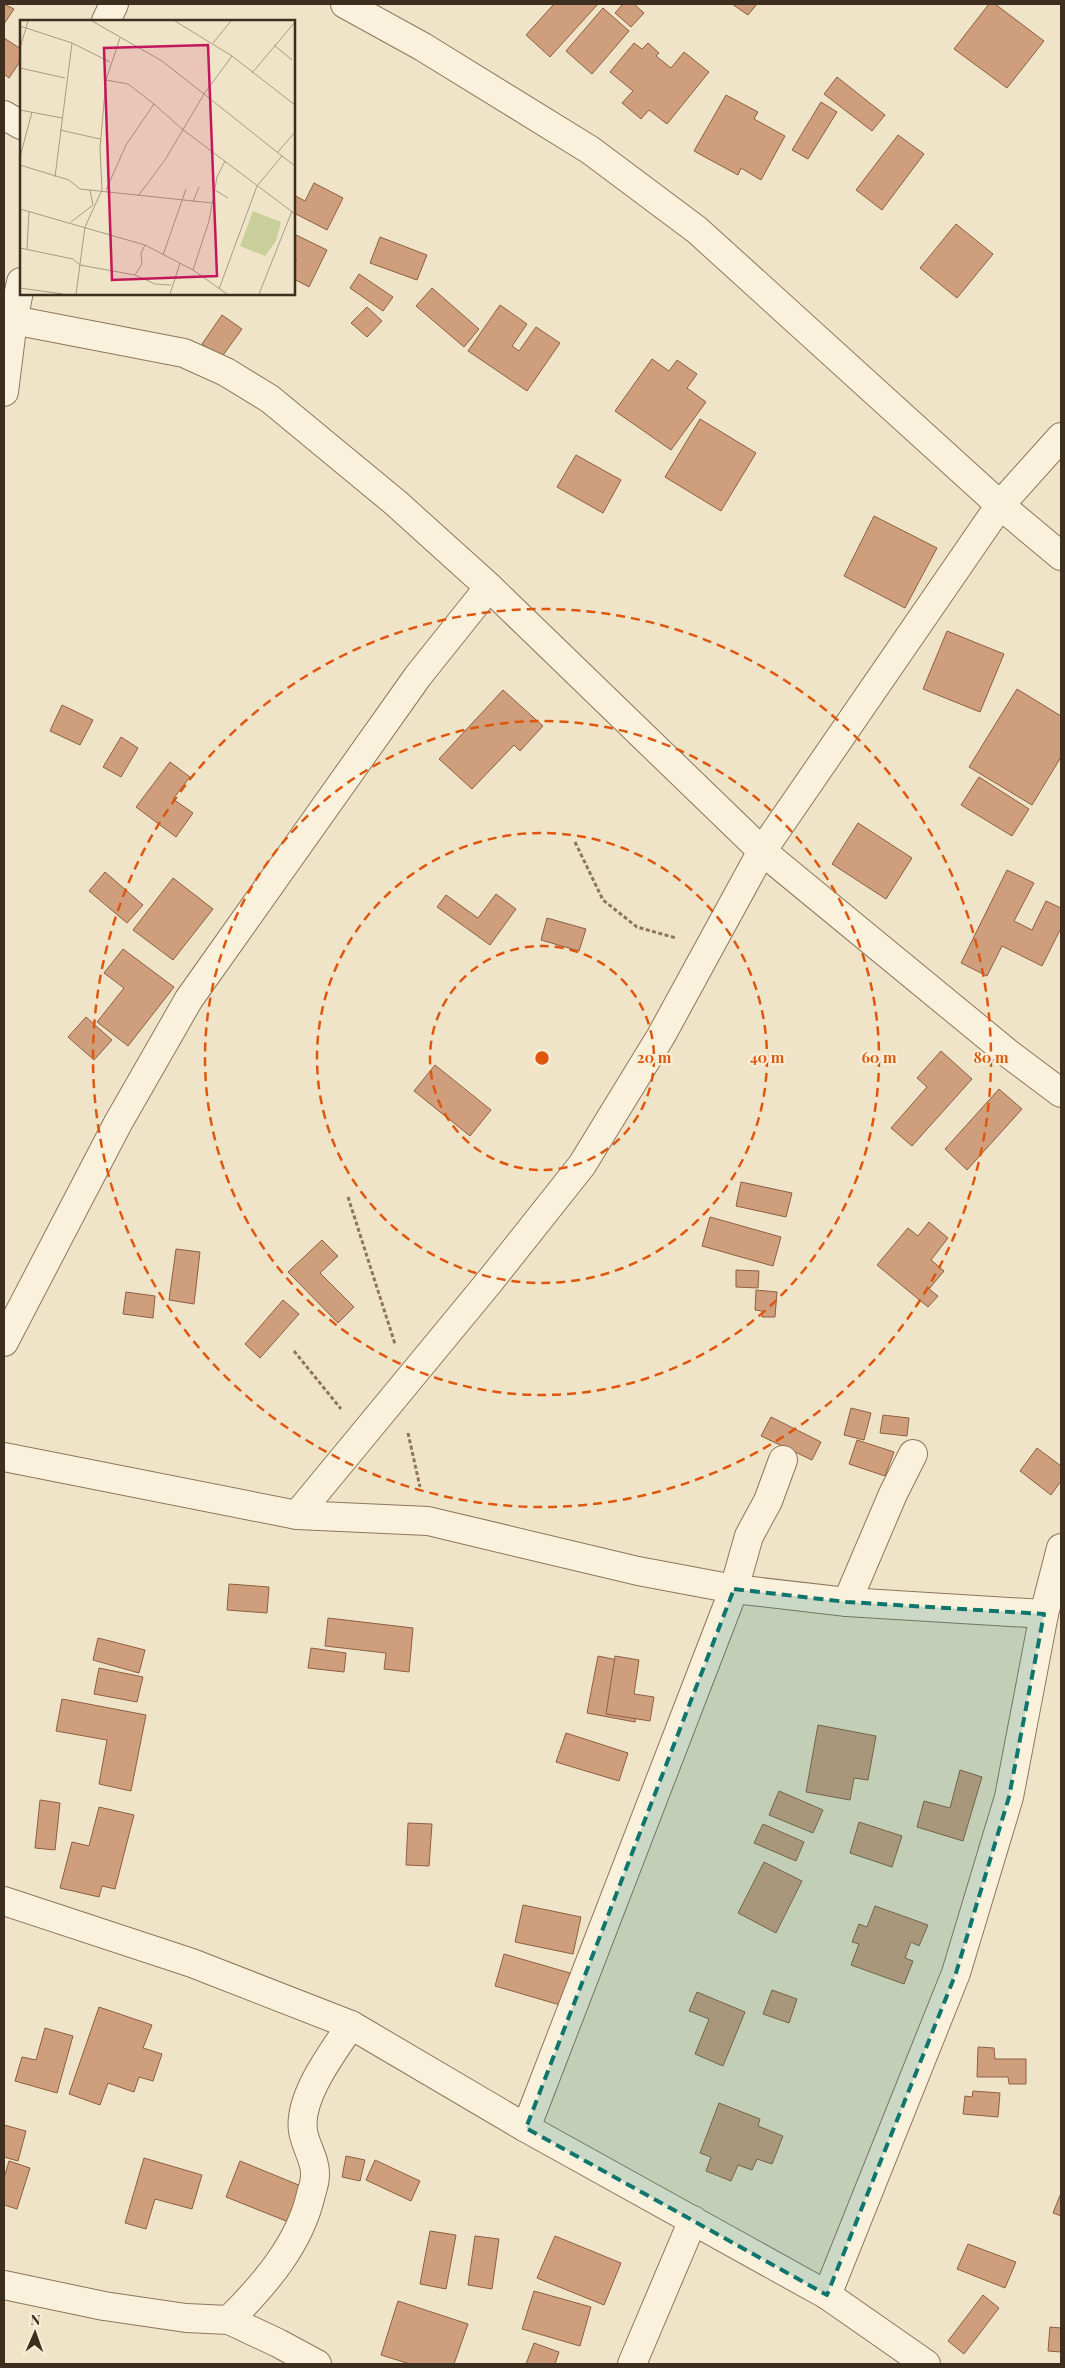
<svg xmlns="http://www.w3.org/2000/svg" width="1065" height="2368" font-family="'Playfair Display',serif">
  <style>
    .building { fill: #cf9f7d; stroke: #8d5f41 }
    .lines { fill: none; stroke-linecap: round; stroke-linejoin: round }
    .minor-casing { stroke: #8d765c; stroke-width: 30 }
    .path { stroke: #8d765c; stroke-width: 3; stroke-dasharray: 4 2.5; stroke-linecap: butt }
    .minor { stroke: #faf1dc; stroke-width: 28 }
    .marked { fill: #0f766e; fill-opacity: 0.2; stroke: #0f766e; stroke-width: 4; stroke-dasharray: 10 6; stroke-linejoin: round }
    .ring { fill: none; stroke: #df570d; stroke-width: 2.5; stroke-dasharray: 9 6 }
    .inset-road { fill: none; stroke: #a89b85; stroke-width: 1 }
    .view { fill: #c2185b; fill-opacity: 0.15; stroke: #c2185b; stroke-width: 2.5 }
    .inset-edge { fill: none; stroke: #3d2e20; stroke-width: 2.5 }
    .centre { fill: #df570d; stroke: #f7eed8; stroke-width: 2.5 }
    .ring-label { font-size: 15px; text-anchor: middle; font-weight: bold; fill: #df570d; stroke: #f7eed8; stroke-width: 4.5; stroke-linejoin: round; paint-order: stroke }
  </style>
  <rect width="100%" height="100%" fill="#f0e4c8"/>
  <g class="building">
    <polygon points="4,4 14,9 4,24"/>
    <polygon points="554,4 598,4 550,57 526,35"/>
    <polygon points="623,4 634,4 644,13 631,27 615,13"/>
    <polygon points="732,4 757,4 748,15"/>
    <polygon points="989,4 995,4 1044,41 1007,88 954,49"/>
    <polygon points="603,8 629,31 592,74 566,51"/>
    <polygon points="4,38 21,49 21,60 9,78 4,74"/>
    <polygon points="634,43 642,49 648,43 659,53 656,56 671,68 684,52 709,72 667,124 649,110 641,119 622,103 633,91 610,72"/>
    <polygon points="837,77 885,115 872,131 824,94"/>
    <polygon points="726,95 758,112 754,119 785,136 761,180 741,168 738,175 694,151"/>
    <polygon points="821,102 837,112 808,159 792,150"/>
    <polygon points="898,135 924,154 882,210 856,190"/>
    <polygon points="314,183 343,198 327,230 294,213 294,195 305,201"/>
    <polygon points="956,224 993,254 957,298 920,268"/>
    <polygon points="294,234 327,250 309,287 294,279 296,258 294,258"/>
    <polygon points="380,237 427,255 417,280 370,263"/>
    <polygon points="359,274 393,297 383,311 350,288"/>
    <polygon points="432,288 479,329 464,347 416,306"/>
    <polygon points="500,305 527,324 512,346 519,351 536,327 560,343 527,391 468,351"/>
    <polygon points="367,307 382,321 367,337 351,323"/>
    <polygon points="222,315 242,329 221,358 202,344"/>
    <polygon points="652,359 669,371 677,360 697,374 687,388 706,402 671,450 615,411"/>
    <polygon points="700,419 756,453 721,511 665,477"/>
    <polygon points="576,455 621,480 603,513 557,487"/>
    <polygon points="874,516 937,548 905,608 844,576"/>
    <polygon points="947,631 1004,654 980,712 923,689"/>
    <polygon points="1017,689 1061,716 1061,757 1032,805 969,767"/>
    <polygon points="503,690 543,726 520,751 514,745 472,789 439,759"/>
    <polygon points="62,705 93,720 80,745 50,731"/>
    <polygon points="121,737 138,748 121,777 103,767"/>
    <polygon points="170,762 190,777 173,799 193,813 176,837 136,807"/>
    <polygon points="979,777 1029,809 1012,836 961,805"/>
    <polygon points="858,823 912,858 886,899 832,864"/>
    <polygon points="1007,870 1034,883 1014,921 1032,930 1046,901 1061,908 1061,928 1042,966 1002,946 987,976 961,963"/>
    <polygon points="105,872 143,905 127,923 89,891"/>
    <polygon points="173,878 213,909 173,960 133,930"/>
    <polygon points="496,894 516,909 490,945 437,907 446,895 478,918"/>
    <polygon points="547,918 586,929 579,951 541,940"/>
    <polygon points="123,949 174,987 128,1046 97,1022 124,988 104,973"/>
    <polygon points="86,1017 112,1040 94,1060 68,1037"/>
    <polygon points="941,1051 972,1079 912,1146 891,1128 927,1087 917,1078"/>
    <polygon points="435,1065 491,1110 470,1136 414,1091"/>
    <polygon points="999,1089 1022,1109 967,1170 945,1149"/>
    <polygon points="741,1182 792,1193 786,1217 736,1206"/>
    <polygon points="710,1217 781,1237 773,1266 702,1246"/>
    <polygon points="929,1222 948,1238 931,1260 944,1271 929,1289 938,1296 928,1307 877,1265 908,1228 918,1236"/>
    <polygon points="322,1240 338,1256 320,1273 354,1307 338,1323 288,1272"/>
    <polygon points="176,1249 200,1252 194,1304 169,1300"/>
    <polygon points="736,1270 759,1271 758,1288 736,1287"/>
    <polygon points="756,1290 777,1292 775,1317 762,1317 762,1311 755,1310"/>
    <polygon points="126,1292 155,1296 153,1318 123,1314"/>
    <polygon points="283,1300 299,1314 260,1358 245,1344"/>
    <polygon points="851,1408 871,1413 864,1440 844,1435"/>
    <polygon points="883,1415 909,1418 907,1436 880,1433"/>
    <polygon points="771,1417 821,1442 812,1460 761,1436"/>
    <polygon points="857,1440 894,1452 885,1476 849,1464"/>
    <polygon points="1037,1448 1061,1466 1061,1481 1051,1495 1020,1471"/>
    <polygon points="229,1584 269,1587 267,1613 227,1610"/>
    <polygon points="328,1618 413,1628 409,1672 384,1669 386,1653 325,1646"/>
    <polygon points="98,1638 145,1650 139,1673 93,1660"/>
    <polygon points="311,1648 346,1653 344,1672 308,1668"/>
    <polygon points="598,1656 622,1661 616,1694 640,1699 635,1722 587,1713"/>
    <polygon points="615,1656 639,1660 634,1694 654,1697 650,1721 606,1714"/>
    <polygon points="99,1668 143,1677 137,1702 94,1694"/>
    <polygon points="62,1699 146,1715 131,1791 99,1784 107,1740 56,1731"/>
    <polygon points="818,1725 876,1736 868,1780 854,1778 850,1800 806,1792"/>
    <polygon points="566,1733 628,1753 619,1781 556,1762"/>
    <polygon points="960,1770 982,1777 963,1841 917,1827 924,1801 950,1808"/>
    <polygon points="779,1791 823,1810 813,1833 769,1815"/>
    <polygon points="40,1800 60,1803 55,1850 35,1848"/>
    <polygon points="99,1807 134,1815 115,1889 102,1886 99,1897 60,1888 72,1842 89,1846"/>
    <polygon points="859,1822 902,1836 892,1867 850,1853"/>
    <polygon points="408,1823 432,1824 429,1866 406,1865"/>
    <polygon points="763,1824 804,1842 796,1861 754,1843"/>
    <polygon points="764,1862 802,1881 776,1933 738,1913"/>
    <polygon points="523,1905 581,1917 573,1954 515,1942"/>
    <polygon points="875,1906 928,1925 919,1946 911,1942 905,1958 913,1961 904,1984 851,1965 859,1944 852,1942 859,1924 867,1927"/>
    <polygon points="504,1954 570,1973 560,2005 495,1986"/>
    <polygon points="772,1990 797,1999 789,2023 763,2014"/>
    <polygon points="697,1992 745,2012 723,2066 695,2054 709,2019 689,2011"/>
    <polygon points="99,2007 152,2025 143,2048 162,2054 153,2081 139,2077 134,2092 108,2083 100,2105 69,2094"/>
    <polygon points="45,2028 73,2036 57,2093 15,2081 22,2057 36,2060"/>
    <polygon points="978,2047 994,2048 995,2059 1026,2059 1026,2084 1009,2084 1008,2077 977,2077"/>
    <polygon points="973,2091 1000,2093 998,2117 963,2114 965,2096 972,2097"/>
    <polygon points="719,2103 760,2119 758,2126 783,2136 772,2164 757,2159 752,2170 738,2165 731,2181 706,2171 711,2157 700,2153"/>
    <polygon points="4,2125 26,2131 18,2161 4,2157"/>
    <polygon points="346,2156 365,2160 360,2181 342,2177"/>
    <polygon points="144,2158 202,2175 192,2209 155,2199 146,2229 125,2223"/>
    <polygon points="375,2160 420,2181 411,2201 366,2180"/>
    <polygon points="9,2161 30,2168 17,2209 4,2205 4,2178"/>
    <polygon points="240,2161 306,2188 291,2223 226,2197"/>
    <polygon points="1061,2193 1061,2216 1053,2213"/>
    <polygon points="430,2231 456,2235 446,2289 420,2284"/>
    <polygon points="475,2236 499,2239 492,2289 468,2285"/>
    <polygon points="555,2236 621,2263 604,2305 537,2278"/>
    <polygon points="968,2244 1016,2262 1005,2288 957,2269"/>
    <polygon points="534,2291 591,2307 580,2346 522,2329"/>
    <polygon points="983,2295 999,2308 964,2354 948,2341"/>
    <polygon points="398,2301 468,2324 454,2364 410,2364 381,2355"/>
    <polygon points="1050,2327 1061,2328 1061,2352 1048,2351"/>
    <polygon points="534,2343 559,2352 555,2364 526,2364"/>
  </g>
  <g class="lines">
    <g class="minor-casing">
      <g id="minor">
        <polyline points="106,21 114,4"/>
        <polyline points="4,115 21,125"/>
        <polyline points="13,320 184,353 226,372 270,399 396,503 489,587"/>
        <polyline points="4,392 13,320 21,282"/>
        <polyline points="1061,437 1000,505 1061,556"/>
        <polyline points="4,1342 118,1123 189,999 418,676 489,587 762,851 1009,1054 1061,1093"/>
        <polyline points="4,1457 297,1515 428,1521 638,1571 734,1589 847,1602 1044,1614"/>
        <polyline points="297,1515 490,1281 582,1165 661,1036 762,851 1000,505 697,230 590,150 423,47 345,4"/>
        <polyline points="847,1602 893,1494 913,1454"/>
        <polyline points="4,1901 192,1963 351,2025 526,2128 827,2295 926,2364"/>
        <polyline points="526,2128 734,1589 749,1536 768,1501 783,1460"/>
        <polyline points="4,2285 104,2306 186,2318 229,2320 278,2343 317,2364"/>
        <polyline points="827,2295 956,1973 1009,1797 1044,1614 1061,1548"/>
        <path d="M 229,2320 C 264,2285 300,2244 311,2194 C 313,2188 315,2181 315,2175 C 316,2161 305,2145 303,2131 C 298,2097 333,2052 351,2025"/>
        <polyline points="632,2364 693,2220"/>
      </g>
    </g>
    <g class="path">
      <polyline points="575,842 603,900 637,927 676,938"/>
      <polyline points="348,1197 395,1344"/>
      <polyline points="294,1351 341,1409"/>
      <polyline points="408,1433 420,1487"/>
    </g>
    <use href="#minor" class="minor"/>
  </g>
  <path class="marked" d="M 734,1589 L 847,1602 L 1044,1614 L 1009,1797 L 956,1973 L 827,2295 L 526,2128 Z"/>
  <g class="ring">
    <circle cx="542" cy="1058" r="112"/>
    <circle cx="542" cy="1058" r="225"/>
    <circle cx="542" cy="1058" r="337"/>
    <circle cx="542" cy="1058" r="449"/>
  </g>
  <g transform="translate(20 20)">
    <rect width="275" height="275" fill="#f0e4c8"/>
    <path d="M 233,191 L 261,202 L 256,221 L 245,236 L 220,226 Z" fill="#c9cf9b"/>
    <path class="inset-road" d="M 72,1 L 142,41 L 184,74 L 145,140 L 118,176M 155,1 L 212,36 L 275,85M 0,6 L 52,23 L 90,42M 193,23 L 211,1M 254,25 L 272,40M 0,28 L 8,1M 0,48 L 45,58M 232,53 L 275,2M 86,60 L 108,64 L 134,84M 0,90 L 42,98M 40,110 L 80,119M 257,133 L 275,112M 262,136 L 275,146M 0,137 L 12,92M 0,145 L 49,160 L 60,169 L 192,183M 35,157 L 52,23M 86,170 L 106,125 L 134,84 L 162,109 L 275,194M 195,170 L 208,178M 173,182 L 179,167M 0,189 L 125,225 L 173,250 L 207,274M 51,202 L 73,185 L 70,170M 0,228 L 53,239 L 60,245 L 115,255 L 135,264 L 151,265M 7,229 L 9,192M 143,235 L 166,169M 173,250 L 189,201 L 197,157 L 205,141M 115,255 L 122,244 L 121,233 L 125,225M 0,268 L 43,274M 199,269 L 237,166 L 262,136 L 184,74 L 212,36M 56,274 L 65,207 L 82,170 L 80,128 L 86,60 L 100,18M 150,274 L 160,243M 239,274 L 272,191"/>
    <path class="view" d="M 188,25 L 197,256 L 92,260 L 84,28 Z"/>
    <rect width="275" height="275" class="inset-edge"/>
  </g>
  <circle cx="542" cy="1058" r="8" class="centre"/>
  <g class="ring-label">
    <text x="654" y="1063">20 m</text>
    <text x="767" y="1063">40 m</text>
    <text x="879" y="1063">60 m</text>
    <text x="991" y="1063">80 m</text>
  </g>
  <rect width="1065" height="2368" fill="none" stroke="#3d2e20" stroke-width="10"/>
  <g transform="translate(35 2333) rotate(2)" stroke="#f7eed8" stroke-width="4" paint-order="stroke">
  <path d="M0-4L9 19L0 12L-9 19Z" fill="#3d2e20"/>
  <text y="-8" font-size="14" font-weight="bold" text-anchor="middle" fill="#3d2e20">N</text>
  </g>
</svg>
